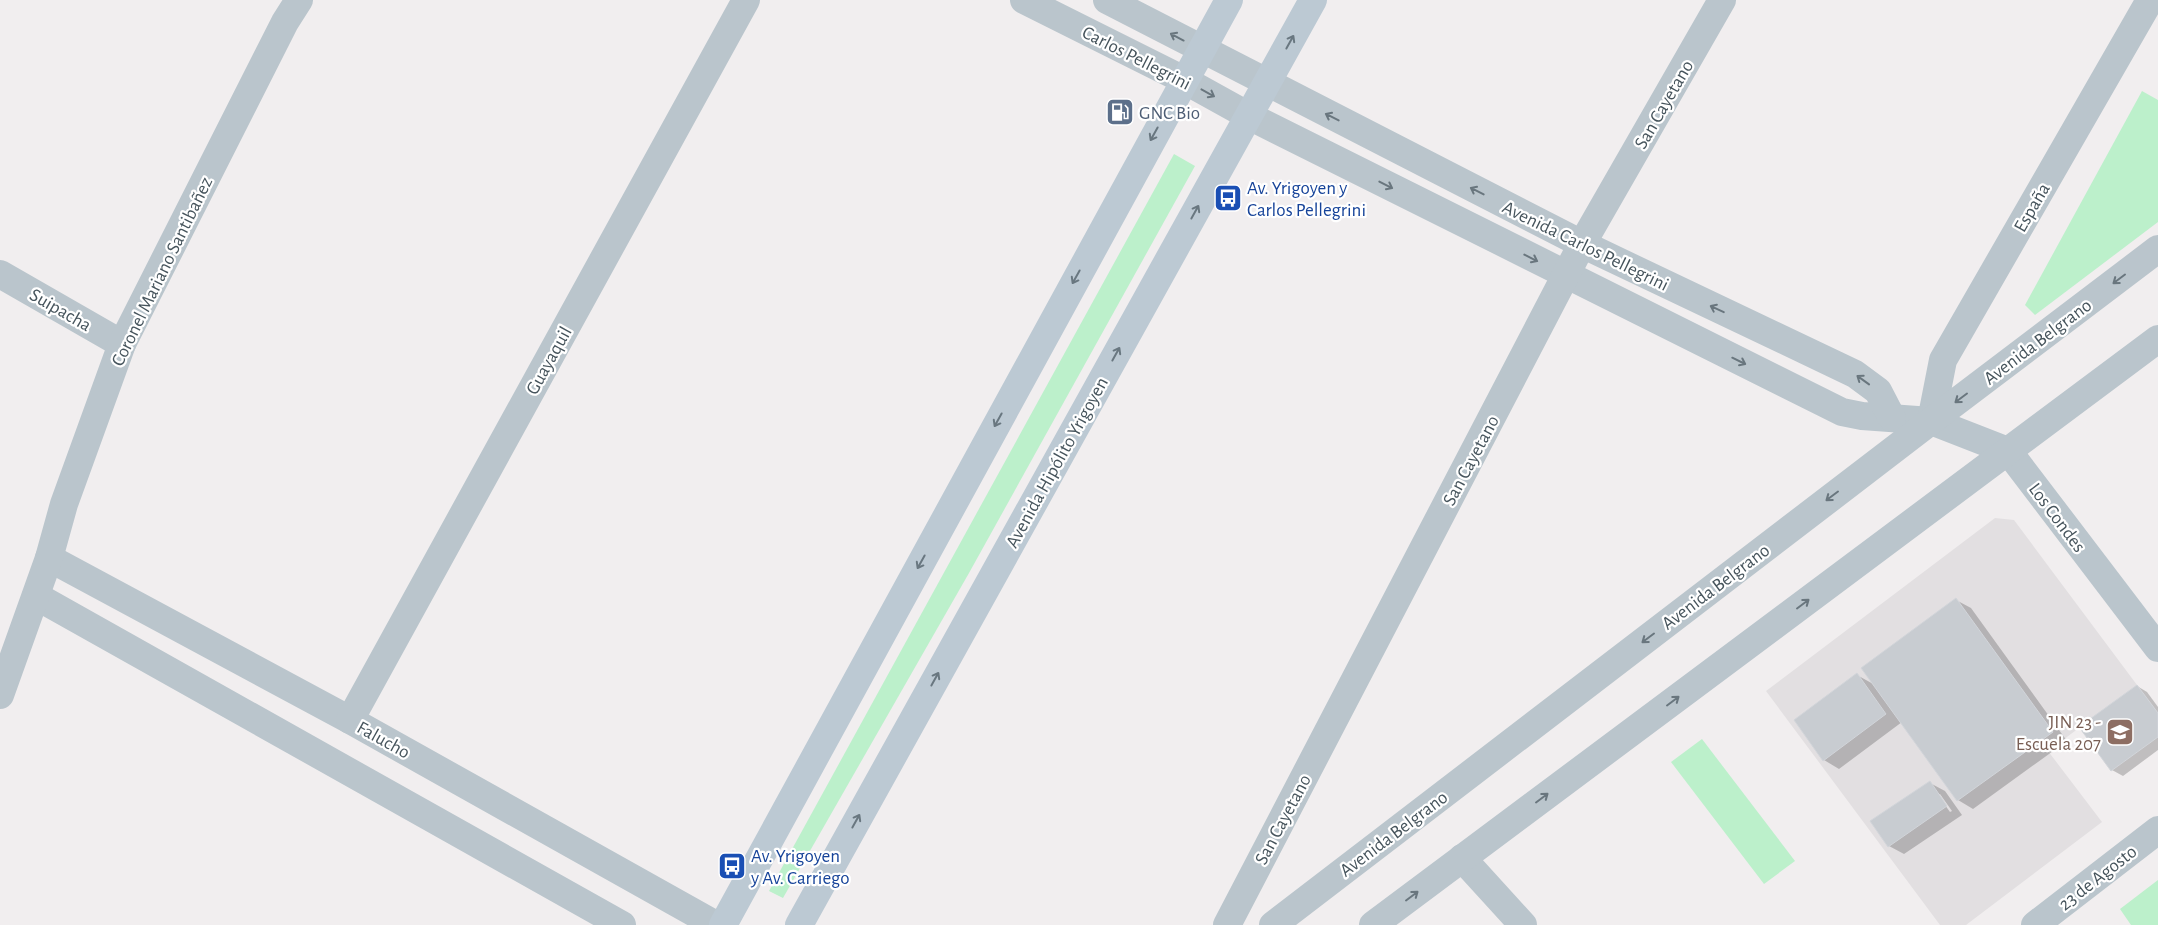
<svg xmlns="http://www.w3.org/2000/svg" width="2158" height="925" font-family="'Alegreya Sans',sans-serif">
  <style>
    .education { fill: #e2dfe1 }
    .green { fill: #bcf0cb }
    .shadow { fill: #0003; fill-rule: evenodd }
    .building { fill: #c8ccd1; stroke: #d2d5da }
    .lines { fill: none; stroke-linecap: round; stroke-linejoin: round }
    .street { stroke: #bac5cc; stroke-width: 28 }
    .secondary { stroke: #bcc9d3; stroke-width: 28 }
    .oneway { stroke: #69767e }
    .oneway2 { stroke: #697780 }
    .labels { text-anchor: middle; stroke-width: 4.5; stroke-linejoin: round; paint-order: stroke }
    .street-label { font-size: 19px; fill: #46545c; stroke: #fff }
    .service-label { font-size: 19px; fill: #4e5e75; stroke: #fff; text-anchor: start }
    .transit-label { font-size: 19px; fill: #164399; stroke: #fff; text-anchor: start }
    .education-label { font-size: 19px; fill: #785e54; stroke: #fff; text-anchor: end }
  </style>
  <rect width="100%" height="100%" fill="#f1eeef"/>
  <polygon class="education" points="1995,518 2014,520 2137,685 2048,751 2102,822 1966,925 1940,925 1766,691"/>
  <g class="green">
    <polygon points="2142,91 2158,100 2158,222 2035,315 2025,305"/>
    <polygon points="1174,154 1195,166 969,573 783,898 769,891"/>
    <polygon points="1702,739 1795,861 1764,884 1671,762"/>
    <polygon points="2158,880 2158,925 2131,925 2120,909"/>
  </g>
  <g class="shadow">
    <polygon points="1956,600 1971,608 2067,741 1973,809 1958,800 1902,722 1839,769 1824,760 1857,675 1875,685"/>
    <polygon points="2137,686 2147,692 2158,707 2158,750 2123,776 2112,770"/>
    <path d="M 1930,783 L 1945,791 L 1962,815 L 1904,854 L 1889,846 ZM 1937,794 L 1940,794 L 1952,811 L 1950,812 Z"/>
  </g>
  <g class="building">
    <polygon points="1956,598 2053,732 1957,801 1861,668"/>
    <polygon points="1857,673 1886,714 1823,761 1794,720"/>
    <polygon points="2137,685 2158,713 2158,737 2111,771 2079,727"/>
    <polygon points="1930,781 1947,806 1888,847 1870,821"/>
  </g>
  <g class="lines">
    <g class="street">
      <polyline points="1024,0 1184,80 1249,116 1842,412 1862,416 1931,421 2008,451 2158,648"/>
      <polyline points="1107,0 1582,244 1855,374 1878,391 1892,418"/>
      <polyline points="0,274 122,344"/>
      <polyline points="1931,421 1943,360 2150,0"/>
      <polyline points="49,558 350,720 716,925"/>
      <polyline points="36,596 622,925"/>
      <polyline points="0,695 49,558 64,504 122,344 285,22 299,0"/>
      <polyline points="350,720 746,0"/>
      <polyline points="1462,858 1523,925"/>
      <polyline points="1227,925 1582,244 1722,0"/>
      <polyline points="1273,925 1931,421 2158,249"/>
      <polyline points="1373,925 2158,339"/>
      <polyline points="2035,925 2158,830"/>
    </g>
    <g class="secondary">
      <polyline points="723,925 1229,0"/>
      <polyline points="799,925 1313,0"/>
    </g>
  </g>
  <defs><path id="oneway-shaft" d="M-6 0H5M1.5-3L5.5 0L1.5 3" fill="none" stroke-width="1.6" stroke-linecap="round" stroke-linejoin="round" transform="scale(1.25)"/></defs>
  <g class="oneway">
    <use href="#oneway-shaft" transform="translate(1177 37) rotate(-152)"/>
    <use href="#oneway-shaft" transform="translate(1208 93) rotate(29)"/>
    <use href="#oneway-shaft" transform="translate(1332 117) rotate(-153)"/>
    <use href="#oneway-shaft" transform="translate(1386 185) rotate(27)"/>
    <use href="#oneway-shaft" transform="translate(1477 191) rotate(-153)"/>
    <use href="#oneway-shaft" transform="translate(1531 258) rotate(27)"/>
    <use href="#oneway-shaft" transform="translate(2119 279) rotate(143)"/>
    <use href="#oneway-shaft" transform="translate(1717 309) rotate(-155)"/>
    <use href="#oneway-shaft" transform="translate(1739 361) rotate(26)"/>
    <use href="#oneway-shaft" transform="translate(1863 380) rotate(-144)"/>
    <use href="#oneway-shaft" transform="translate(1961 398) rotate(143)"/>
    <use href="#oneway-shaft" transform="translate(1832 496) rotate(143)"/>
    <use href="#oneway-shaft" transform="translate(1803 604) rotate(-37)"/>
    <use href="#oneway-shaft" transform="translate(1648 638) rotate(143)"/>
    <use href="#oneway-shaft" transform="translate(1673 701) rotate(-37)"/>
    <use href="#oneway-shaft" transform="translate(1542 798) rotate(-37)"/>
    <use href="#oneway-shaft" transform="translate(1412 896) rotate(-37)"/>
  </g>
  <g class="oneway2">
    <use href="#oneway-shaft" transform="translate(1290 42) rotate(-61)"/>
    <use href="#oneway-shaft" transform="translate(1154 134) rotate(119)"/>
    <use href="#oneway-shaft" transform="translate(1195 212) rotate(-61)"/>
    <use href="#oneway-shaft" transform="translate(1076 277) rotate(119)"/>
    <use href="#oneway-shaft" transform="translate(1116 354) rotate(-61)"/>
    <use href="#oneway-shaft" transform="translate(998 420) rotate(119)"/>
    <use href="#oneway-shaft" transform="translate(921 562) rotate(119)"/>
    <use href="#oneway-shaft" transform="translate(935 679) rotate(-61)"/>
    <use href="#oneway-shaft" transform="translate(856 821) rotate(-61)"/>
  </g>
  <defs>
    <g id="fuel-square" transform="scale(1.4375)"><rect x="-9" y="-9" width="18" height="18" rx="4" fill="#5c6f8a" stroke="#fff"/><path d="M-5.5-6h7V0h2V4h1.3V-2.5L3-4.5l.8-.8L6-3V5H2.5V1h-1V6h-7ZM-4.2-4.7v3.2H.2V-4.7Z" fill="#fff"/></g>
    <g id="bus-square" transform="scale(1.4375)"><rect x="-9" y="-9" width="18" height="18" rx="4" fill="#1a4fb4" stroke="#fff"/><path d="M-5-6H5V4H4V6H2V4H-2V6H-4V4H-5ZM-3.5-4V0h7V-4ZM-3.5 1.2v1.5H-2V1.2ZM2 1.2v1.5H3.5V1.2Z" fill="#fff"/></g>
    <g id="school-square" transform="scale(1.4375)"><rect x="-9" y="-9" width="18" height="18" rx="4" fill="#8d6e63" stroke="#fff"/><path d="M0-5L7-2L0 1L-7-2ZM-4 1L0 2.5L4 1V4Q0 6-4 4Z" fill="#fff"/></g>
  </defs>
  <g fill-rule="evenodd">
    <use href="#fuel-square" x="1120" y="112"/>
    <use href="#bus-square" x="1228" y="198"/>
    <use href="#school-square" x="2120" y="732"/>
    <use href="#bus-square" x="732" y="866"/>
  </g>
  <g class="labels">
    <g class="street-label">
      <text transform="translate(1137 57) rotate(27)" y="7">Carlos Pellegrini</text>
      <text transform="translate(1663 104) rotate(-60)" y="7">San Cayetano</text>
      <text transform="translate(2031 207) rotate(-60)" y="7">España</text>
      <text transform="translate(1586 245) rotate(26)" y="7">Avenida Carlos Pellegrini</text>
      <text transform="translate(161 271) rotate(-64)" y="7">Coronel Mariano Santibañez</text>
      <text transform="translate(61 309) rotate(30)" y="7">Suipacha</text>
      <text transform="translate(2037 341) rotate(-37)" y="7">Avenida Belgrano</text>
      <text transform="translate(548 360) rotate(-61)" y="7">Guayaquil</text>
      <text transform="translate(1470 460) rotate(-62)" y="7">San Cayetano</text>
      <text transform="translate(1056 462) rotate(-61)" y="7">Avenida Hipólito Yrigoyen</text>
      <text transform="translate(2058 517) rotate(53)" y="7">Los Condes</text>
      <text transform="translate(1715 586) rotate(-37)" y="7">Avenida Belgrano</text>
      <text transform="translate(384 739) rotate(29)" y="7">Falucho</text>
      <text transform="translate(1282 819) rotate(-62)" y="7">San Cayetano</text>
      <text transform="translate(1393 833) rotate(-37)" y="7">Avenida Belgrano</text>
      <text transform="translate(2097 877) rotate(-38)" y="7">23 de Agosto</text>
    </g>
    <g class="service-label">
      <text x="1139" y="119">GNC Bio</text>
    </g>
    <g class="transit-label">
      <text x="1247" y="194">Av. Yrigoyen y<tspan x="1247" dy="22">Carlos Pellegrini</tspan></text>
      <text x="751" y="862">Av. Yrigoyen<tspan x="751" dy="22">y Av. Carriego</tspan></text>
    </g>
    <g class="education-label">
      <text x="2101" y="728">JIN 23 -<tspan x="2101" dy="22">Escuela 207</tspan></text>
    </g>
  </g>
</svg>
